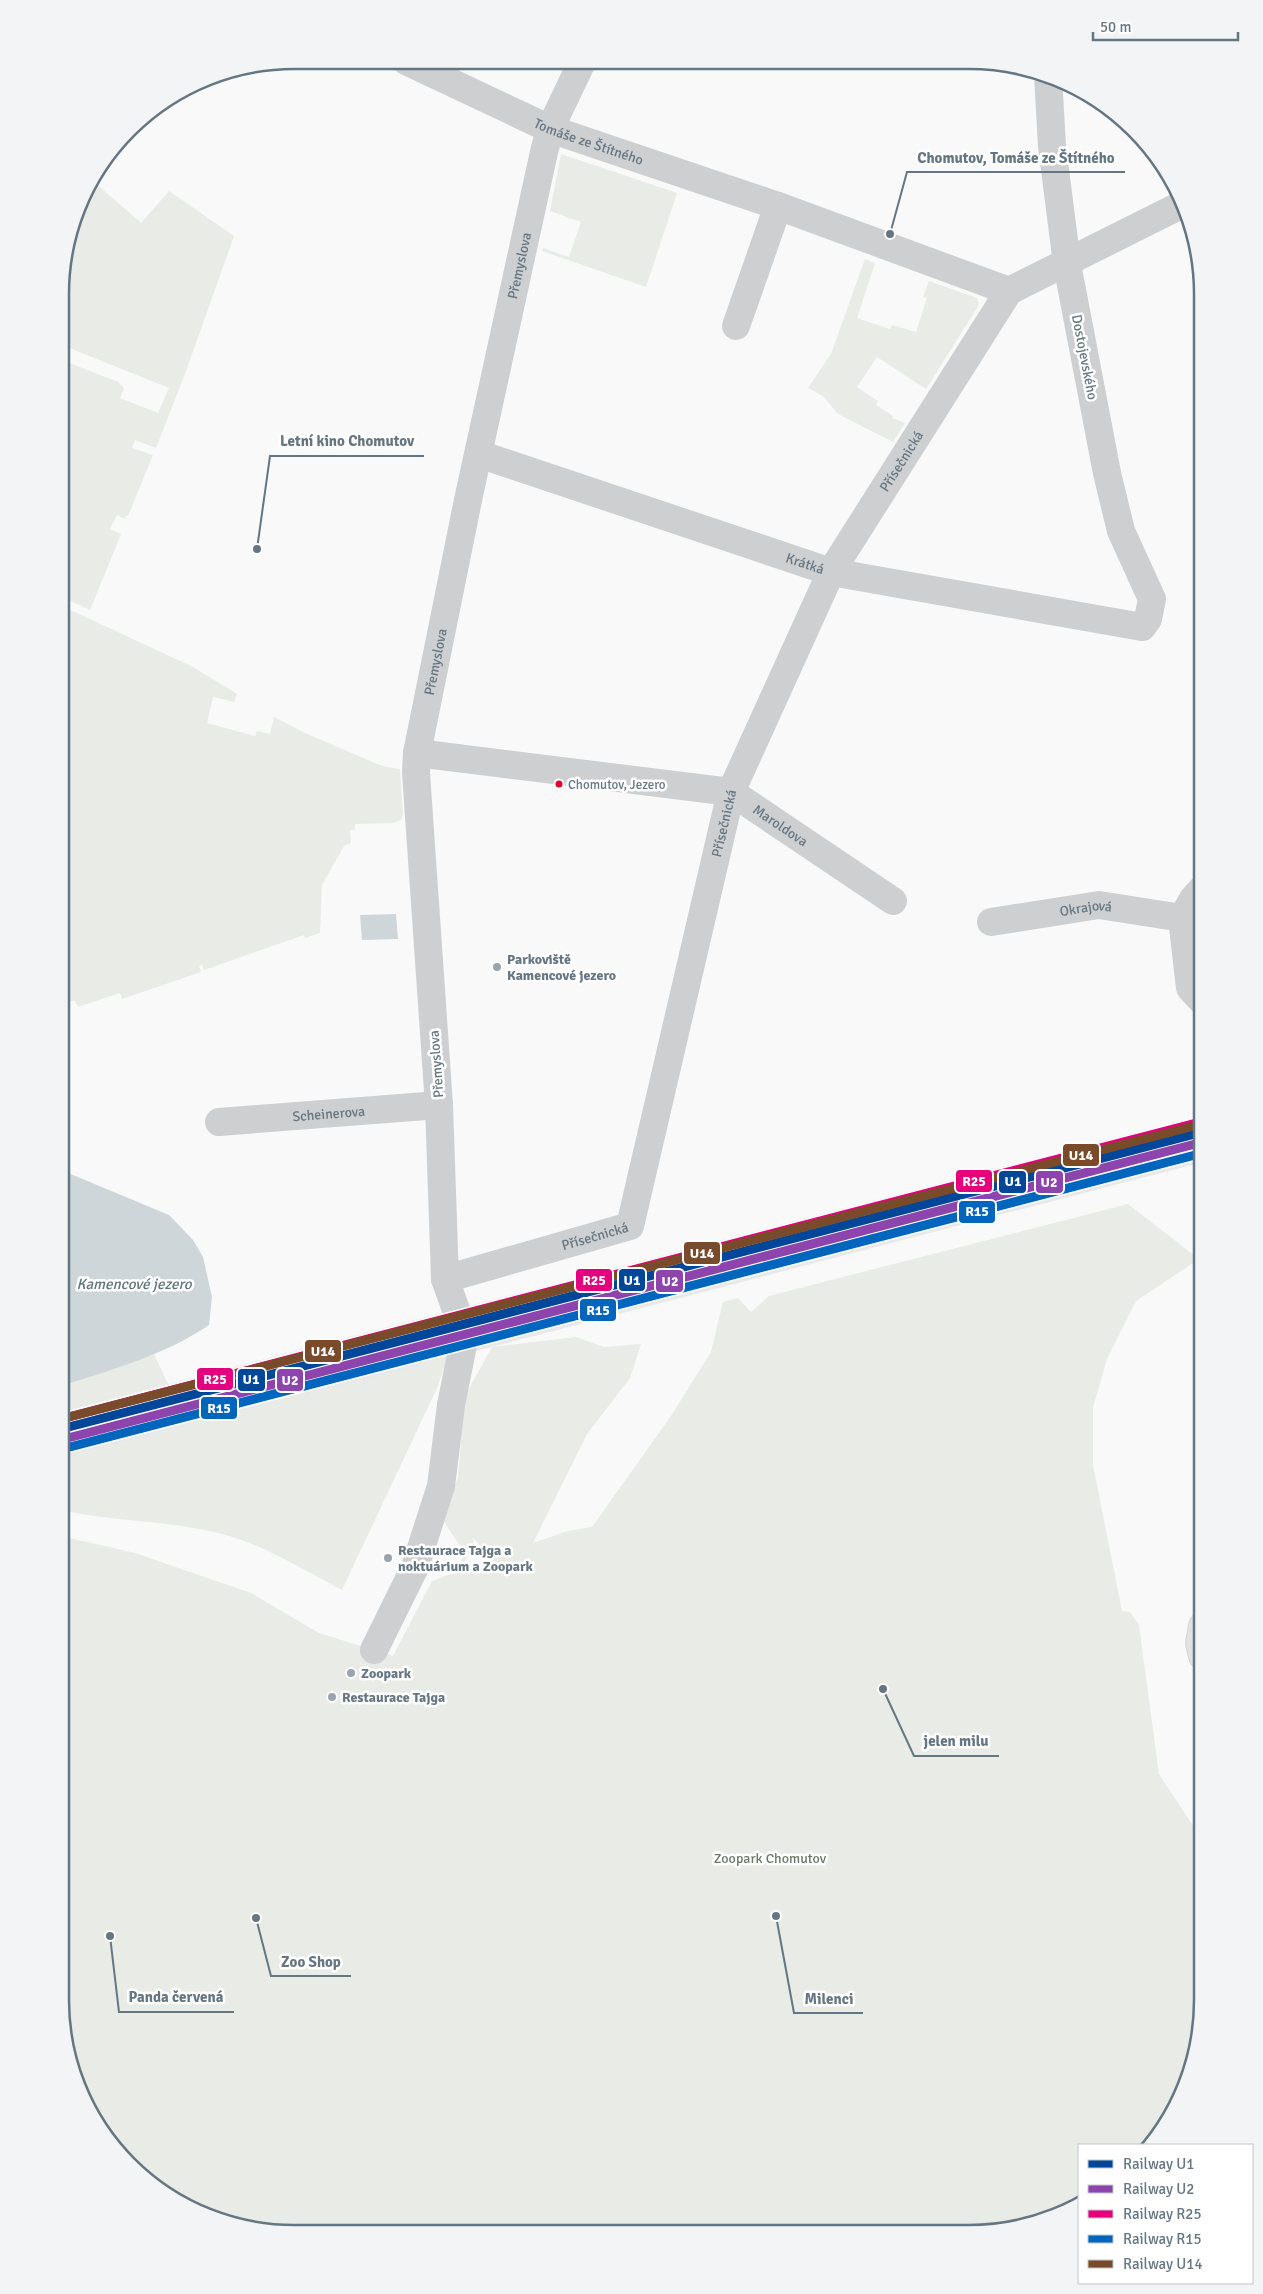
<svg xmlns="http://www.w3.org/2000/svg" width="1263" height="2294" font-family="Signika,sans-serif">
  <style>
    .built { fill: #e8e9e9 }
    .green { fill: #e8ebe6; fill-rule: evenodd }
    .water { fill: #ced6d9 }
    .lines { fill: none; stroke-linecap: round; stroke-linejoin: round }
    .highway-casing { stroke: #d5d6d6; stroke-width: 30 }
    .minor { stroke: #cecfd0; stroke-width: 28 }
    .highway { stroke: #e1e2e2; stroke-width: 28 }
    .rail-1-casing { stroke: #fff; stroke-width: 12 }
    .rail-2-casing { stroke: #fff; stroke-width: 12 }
    .rail-3-casing { stroke: #fff; stroke-width: 12 }
    .rail-4-casing { stroke: #fff; stroke-width: 12 }
    .rail-5-casing { stroke: #fff; stroke-width: 12 }
    .rail-1 { stroke: #00479a; stroke-width: 9 }
    .rail-2 { stroke: #8e44ad; stroke-width: 9 }
    .rail-3 { stroke: #e5007d; stroke-width: 9 }
    .rail-4 { stroke: #0065bd; stroke-width: 9 }
    .rail-5 { stroke: #7a4b2a; stroke-width: 9 }
    .bus-dot { fill: #e4002b; stroke: #fff; stroke-width: 2 }
    .poi-dot { fill: #99a4ac; stroke: #fff; stroke-width: 2 }
    .labels { text-anchor: middle; stroke-width: 5; stroke-linejoin: round; paint-order: stroke }
    .bus-label { font-size: 13px; fill: #657683; stroke: #fff; text-anchor: start }
    .street-label { font-size: 14px; fill: #657683; stroke: #fff }
    .poi-label { font-size: 14px; font-weight: bold; fill: #657683; stroke: #fff; text-anchor: start }
    .park-label { font-size: 14px; fill: #687a64; stroke: #fff }
    .water-label { font-size: 15px; font-style: italic; fill: #60757c; stroke: #fff }
    .rim { fill: none; stroke: #657683; stroke-width: 2.5 }
    .leader { fill: none; stroke: #657683; stroke-width: 2 }
    .callout-dot { fill: #657683; stroke: #fff; stroke-width: 2 }
    .callout-label { font-size: 15px; text-anchor: middle; font-weight: bold; fill: #657683; stroke: #fff; stroke-width: 5; stroke-linejoin: round; paint-order: stroke }
    .line-badge { stroke: #fff; stroke-width: 2 }
    .badge-label { font-size: 14px; text-anchor: middle; font-weight: bold; fill: #fff }
  </style>
  <rect width="100%" height="100%" fill="#f9f9f9"/>
  <polygon class="built" points="1203,1115 1203,1162 61,1459 61,1412"/>
  <g class="green">
    <polygon points="561,154 677,193 646,287 542,251 543,248 569,257 581,222 550,211"/>
    <polygon points="92,180 141,223 169,191 234,236 186,371 156,448 135,440 132,448 153,455 128,516 126,516 125,519 117,515 110,529 121,534 90,610 62,597 62,360 118,382 124,388 120,398 158,413 169,388 62,345 62,264 84,190"/>
    <polygon points="865,259 875,263 857,318 890,329 892,325 916,332 927,298 923,297 929,281 977,298 979,305 926,389 877,357 857,387 878,401 876,405 893,416 892,418 905,423 893,442 838,414 823,396 808,388 831,354"/>
    <polygon points="62,606 193,667 237,694 234,702 213,697 207,723 255,736 257,731 270,734 274,717 305,733 382,766 400,769 403,813 401,820 393,823 355,824 355,830 350,830 351,843 344,846 322,885 320,933 305,938 304,935 204,970 202,965 199,966 201,972 122,999 120,993 78,1007 75,1001 70,1001 65,984 61,985"/>
    <path d="M 1128,1204 L 1199,1259 L 1136,1301 L 1107,1359 L 1093,1407 L 1093,1465 L 1122,1611 L 1130,1612 L 1139,1625 L 1159,1774 L 1203,1841 L 1202,2016 L 1185,2089 L 1154,2143 L 1152,2145 L 1079,2145 L 1079,2204 L 1045,2221 L 969,2234 L 263,2232 L 191,2210 L 140,2176 L 100,2130 L 73,2076 L 60,2000 L 61,1536 L 135,1553 L 251,1593 L 319,1633 L 393,1656 L 432,1581 L 454,1573 L 465,1553 L 442,1519 L 443,1511 L 458,1478 L 461,1442 L 461,1403 L 492,1347 L 576,1337 L 604,1347 L 641,1344 L 630,1378 L 587,1434 L 533,1543 L 568,1531 L 592,1527 L 671,1416 L 711,1352 L 723,1302 L 738,1298 L 751,1312 L 769,1296 ZM 473,1537 L 490,1559 L 460,1570 L 474,1544 Z"/>
    <polygon points="154,1354 168,1384 61,1412 61,1386"/>
    <path d="M 447,1358 L 438,1386 L 342,1590 C 303,1570 265,1545 222,1534 C 169,1520 114,1522 61,1510 L 61,1459 Z"/>
  </g>
  <g class="water">
    <polygon points="396,914 398,939 362,940 360,915"/>
    <path d="M 61,1170 L 169,1215 L 193,1240 L 203,1257 L 212,1297 L 209,1325 C 165,1355 111,1370 61,1386 Z"/>
  </g>
  <g class="lines">
    <g class="highway-casing">
      <polyline id="highway" points="1203,1656 1200,1643 1203,1626"/>
    </g>
    <g class="minor">
      <path id="s1" d="M 406,61 L 550,129 L 778,206 L 1009,291 L 1183,204"/>
      <polyline points="736,326 778,206"/>
      <path id="s2" d="M 479,454 L 831,572 L 1142,627 L 1148,619 L 1152,599 L 1121,531 L 1107,473 L 1067,264 L 1052,146 L 1048,76"/>
      <path id="s3" d="M 417,753 L 731,792 L 893,901"/>
      <path id="s4" d="M 991,922 L 1099,905 L 1182,918"/>
      <polyline points="1203,1002 1190,988 1182,918 1193,899 1203,888"/>
      <path id="s5" d="M 219,1122 L 439,1105"/>
      <path id="s6" d="M 445,1279 L 630,1226 L 731,792 L 831,572 L 1009,291"/>
      <path id="s7" d="M 374,1650 L 415,1567 L 441,1486 L 451,1405 L 465,1335 L 445,1279 L 439,1105 L 416,773 L 417,753 L 468,500 L 544,152 L 550,129 L 582,62"/>
    </g>
    <use href="#highway" class="highway"/>
    <g class="rail-1-casing">
      <polyline id="rail-1" points="61,1429 1203,1132"/>
    </g>
    <g class="rail-2-casing">
      <polyline id="rail-2" points="64,1439 1203,1142"/>
    </g>
    <g class="rail-3-casing">
      <polyline id="rail-3" points="61,1419 1200,1122"/>
    </g>
    <g class="rail-4-casing">
      <polyline id="rail-4" points="66,1448 1203,1153"/>
    </g>
    <g class="rail-5-casing">
      <polyline id="rail-5" points="61,1419 1198,1125"/>
    </g>
    <use href="#rail-1" class="rail-1"/>
    <use href="#rail-2" class="rail-2"/>
    <use href="#rail-3" class="rail-3"/>
    <use href="#rail-4" class="rail-4"/>
    <use href="#rail-5" class="rail-5"/>
  </g>
  <circle class="bus-dot" cx="559" cy="784" r="4.5"/>
  <g class="poi-dot">
    <circle cx="497" cy="967" r="5"/>
    <circle cx="388" cy="1558" r="5"/>
    <circle cx="351" cy="1673" r="5"/>
    <circle cx="332" cy="1697" r="5"/>
  </g>
  <g class="labels">
    <g class="bus-label">
      <text x="568" y="789">Chomutov, Jezero</text>
    </g>
    <g class="street-label">
      <text dy="5" stroke="none"><textPath href="#s1" startOffset="200">Tomáše ze Štítného</textPath></text>
      <text dy="5" stroke="none"><textPath href="#s7" startOffset="1415">Přemyslova</textPath></text>
      <text transform="translate(1085 357) rotate(79)" y="5">Dostojevského</text>
      <text dy="5" stroke="none"><textPath href="#s6" startOffset="1011">Přísečnická</textPath></text>
      <text dy="5" stroke="none"><textPath href="#s2" startOffset="344">Krátká</textPath></text>
      <text dy="5" stroke="none"><textPath href="#s7" startOffset="1010">Přemyslova</textPath></text>
      <text dy="5" stroke="none"><textPath href="#s6" startOffset="606">Přísečnická</textPath></text>
      <text dy="5" stroke="none"><textPath href="#s3" startOffset="376">Maroldova</textPath></text>
      <text dy="5" stroke="none"><textPath href="#s4" startOffset="96">Okrajová</textPath></text>
      <text transform="translate(436 1064) rotate(-94)" y="5">Přemyslova</text>
      <text dy="5" stroke="none"><textPath href="#s5" startOffset="110">Scheinerova</textPath></text>
      <text dy="5" stroke="none"><textPath href="#s6" startOffset="156">Přísečnická</textPath></text>
    </g>
    <g class="poi-label">
      <text x="507" y="964">Parkoviště<tspan x="507" dy="16">Kamencové jezero</tspan></text>
      <text x="398" y="1555">Restaurace Tajga a<tspan x="398" dy="16">noktuárium a Zoopark</tspan></text>
      <text x="361" y="1678">Zoopark</text>
      <text x="342" y="1702">Restaurace Tajga</text>
    </g>
    <g class="park-label">
      <text x="770" y="1863">Zoopark Chomutov</text>
    </g>
    <g class="water-label">
      <text x="134" y="1289">Kamencové jezero</text>
    </g>
  </g>
  <path d="M0 0H1263V2294H0ZM294 69H969A225 225 0 0 1 1194 294V2000A225 225 0 0 1 969 2225H294A225 225 0 0 1 69 2000V294A225 225 0 0 1 294 69Z" fill="#f3f4f5" fill-rule="evenodd"/>
  <path class="rim" d="M294 69H969A225 225 0 0 1 1194 294V2000A225 225 0 0 1 969 2225H294A225 225 0 0 1 69 2000V294A225 225 0 0 1 294 69Z"/>
  <path class="leader" d="M890 234L907 172H1125M257 549L270 456H424M883 1689L914 1756H999M256 1918L271 1976H351M110 1936L119 2012H234M776 1916L794 2013H863"/>
  <g class="callout-dot">
    <circle cx="890" cy="234" r="5"/>
    <circle cx="257" cy="549" r="5"/>
    <circle cx="883" cy="1689" r="5"/>
    <circle cx="256" cy="1918" r="5"/>
    <circle cx="110" cy="1936" r="5"/>
    <circle cx="776" cy="1916" r="5"/>
  </g>
  <g class="callout-label">
    <text x="1016" y="163">Chomutov, Tomáše ze Štítného</text>
    <text x="347" y="446">Letní kino Chomutov</text>
    <text x="956" y="1746">jelen milu</text>
    <text x="311" y="1967">Zoo Shop</text>
    <text x="176" y="2002">Panda červená</text>
    <text x="829" y="2004">Milenci</text>
  </g>
  <g class="line-badge">
    <rect x="1062" y="1143" width="38" height="24" rx="5" fill="#7a4b2a"/>
    <rect x="955" y="1169" width="38" height="24" rx="5" fill="#e5007d"/>
    <rect x="998" y="1170" width="29" height="24" rx="5" fill="#00479a"/>
    <rect x="1035" y="1170" width="29" height="24" rx="5" fill="#8e44ad"/>
    <rect x="958" y="1200" width="38" height="24" rx="5" fill="#0065bd"/>
    <rect x="683" y="1241" width="38" height="24" rx="5" fill="#7a4b2a"/>
    <rect x="575" y="1268" width="38" height="24" rx="5" fill="#e5007d"/>
    <rect x="618" y="1268" width="28" height="24" rx="5" fill="#00479a"/>
    <rect x="655" y="1269" width="29" height="24" rx="5" fill="#8e44ad"/>
    <rect x="579" y="1298" width="38" height="24" rx="5" fill="#0065bd"/>
    <rect x="304" y="1339" width="38" height="24" rx="5" fill="#7a4b2a"/>
    <rect x="196" y="1367" width="38" height="24" rx="5" fill="#e5007d"/>
    <rect x="237" y="1368" width="29" height="24" rx="5" fill="#00479a"/>
    <rect x="276" y="1368" width="28" height="24" rx="5" fill="#8e44ad"/>
    <rect x="200" y="1396" width="38" height="24" rx="5" fill="#0065bd"/>
  </g>
  <g class="badge-label">
    <text x="1081" y="1160">U14</text>
    <text x="974" y="1186">R25</text>
    <text x="1013" y="1186">U1</text>
    <text x="1049" y="1187">U2</text>
    <text x="977" y="1216">R15</text>
    <text x="702" y="1258">U14</text>
    <text x="594" y="1285">R25</text>
    <text x="632" y="1285">U1</text>
    <text x="670" y="1286">U2</text>
    <text x="598" y="1315">R15</text>
    <text x="323" y="1356">U14</text>
    <text x="215" y="1384">R25</text>
    <text x="251" y="1384">U1</text>
    <text x="290" y="1385">U2</text>
    <text x="219" y="1413">R15</text>
  </g>
  <rect x="1078" y="2144" width="175" height="140" fill="#ffffff" stroke="#c1c8cd"/>
  <rect x="1088" y="2160" width="25" height="8" fill="#00479a" stroke="#c1c8cd"/>
  <text x="1123" y="2169" font-size="15" fill="#657683">Railway U1</text>
  <rect x="1088" y="2185" width="25" height="8" fill="#8e44ad" stroke="#c1c8cd"/>
  <text x="1123" y="2194" font-size="15" fill="#657683">Railway U2</text>
  <rect x="1088" y="2210" width="25" height="8" fill="#e5007d" stroke="#c1c8cd"/>
  <text x="1123" y="2219" font-size="15" fill="#657683">Railway R25</text>
  <rect x="1088" y="2235" width="25" height="8" fill="#0065bd" stroke="#c1c8cd"/>
  <text x="1123" y="2244" font-size="15" fill="#657683">Railway R15</text>
  <rect x="1088" y="2260" width="25" height="8" fill="#7a4b2a" stroke="#c1c8cd"/>
  <text x="1123" y="2269" font-size="15" fill="#657683">Railway U14</text>
  <path d="M1093 32v8h145v-8" fill="none" stroke="#657683" stroke-width="2.5"/>
  <text x="1100" y="32" font-size="15" fill="#657683" stroke="#ffffff" stroke-width="4" paint-order="stroke">50 m</text>
</svg>
